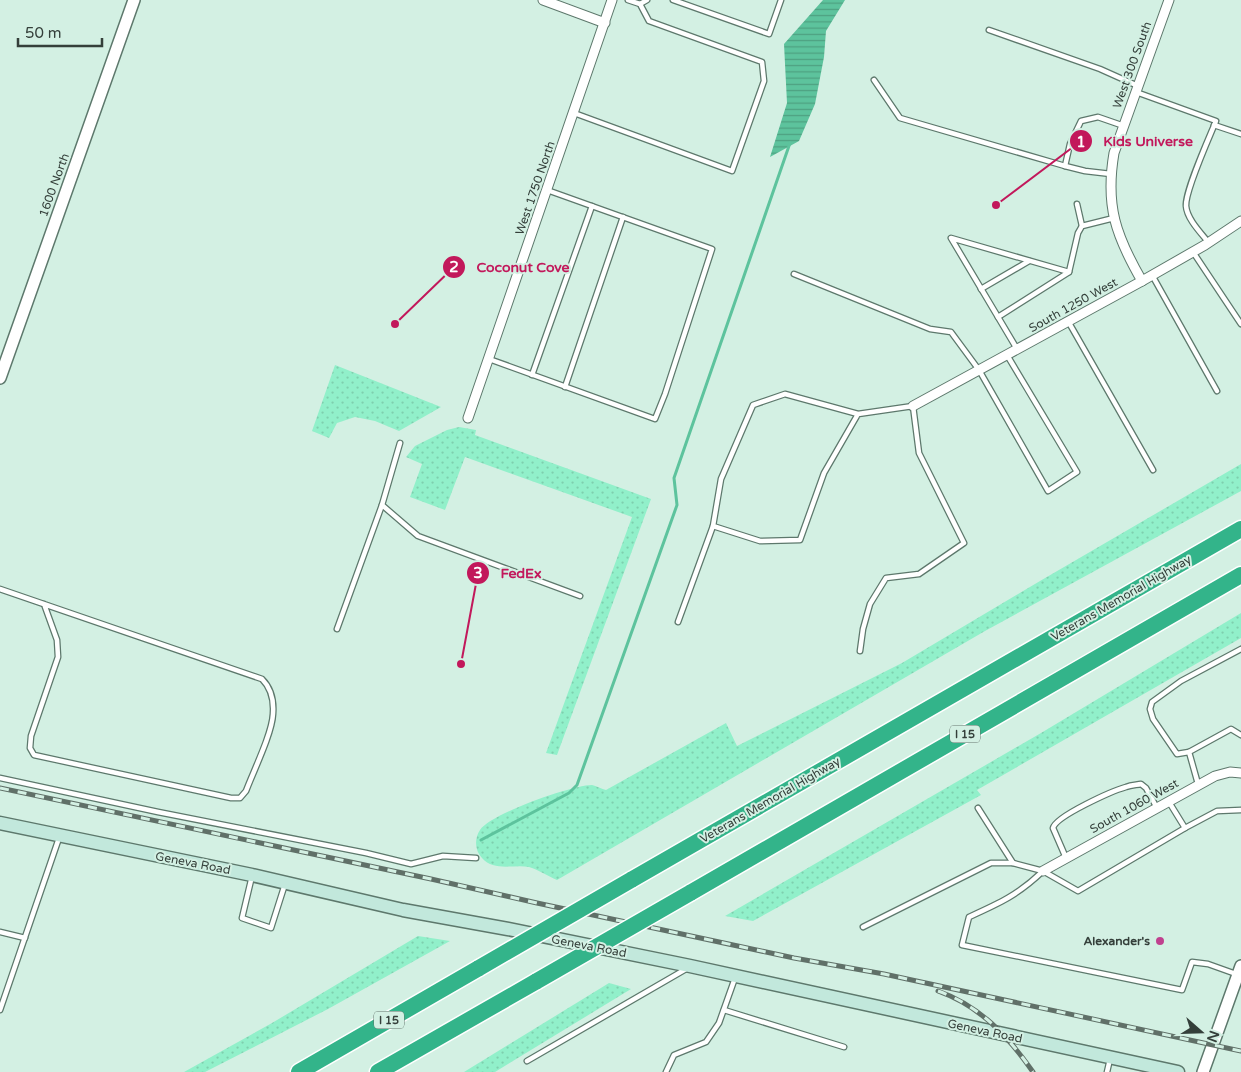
<svg xmlns="http://www.w3.org/2000/svg" width="1241" height="1072" font-family="'Varela Round',sans-serif">
  <style>
    .grass { fill: url(#grass-dots) }
    .water { fill: url(#water-rules) }
    .lines { fill: none; stroke-linecap: round; stroke-linejoin: round }
    .stream { stroke: #5dc39d; stroke-width: 3 }
    .service-casing { stroke: #5d786c; stroke-width: 7 }
    .minor-casing { stroke: #5d786c; stroke-width: 11 }
    .tertiary-casing { stroke: #5d786c; stroke-width: 14 }
    .secondary-casing { stroke: #5d786c; stroke-width: 15 }
    .motorway-casing { stroke: #fff; stroke-width: 19 }
    .service { stroke: #fff; stroke-width: 4.5 }
    .minor { stroke: #fff; stroke-width: 9 }
    .tertiary { stroke: #fff; stroke-width: 11 }
    .secondary { stroke: #c2e8dc; stroke-width: 12 }
    .motorway { stroke: #33b48a; stroke-width: 16 }
    .rail-casing { stroke: #607068; stroke-width: 5 }
    .rail { stroke: #d3f0e3; stroke-width: 3; stroke-dasharray: 9; stroke-linecap: butt }
    .motorway-bridge-casing { stroke: #fff; stroke-width: 19; stroke-linecap: butt }
    .motorway-bridge { stroke: #33b48a; stroke-width: 16 }
    .poi-dot { fill: #c0418f; stroke: #d3f0e3; stroke-width: 2 }
    .labels { text-anchor: middle; stroke-width: 4; stroke-linejoin: round; paint-order: stroke }
    .shield { fill: #d3f0e3; stroke: #64746d; stroke-width: 1 }
    .shield-label { font-size: 11px; font-weight: bold; fill: #343f3a }
    .street-label { font-size: 12px; fill: #343f3a; stroke: #d3f0e3 }
    .poi-label { font-size: 12px; font-weight: bold; fill: #343f3a; stroke: #d3f0e3; text-anchor: end }
    .leader { fill: none; stroke: #c2185b; stroke-width: 2 }
    .callout-dot { fill: #c2185b; stroke: #d3f0e3; stroke-width: 2 }
    .mark-label { font-size: 15px; text-anchor: middle; font-weight: bold; fill: #fff }
    .callout-label { font-size: 14px; text-anchor: middle; font-weight: bold; fill: #c2185b; stroke: #d3f0e3; stroke-width: 4; stroke-linejoin: round; paint-order: stroke }
  </style>
  <defs>
    <pattern id="grass-dots" width="8" height="8" patternUnits="userSpaceOnUse" patternTransform="scale(1.25)"><rect width="8" height="8" fill="#91f0ca"/><path d="M2 2h.1M6 6h.1" fill="none" stroke="#7ecfae" stroke-width="1.8" stroke-linecap="round"/></pattern>
    <pattern id="water-rules" width="6" height="5" patternUnits="userSpaceOnUse" patternTransform="scale(1.25)"><rect width="6" height="5" fill="#5dc39d"/><path d="M0 2.5h6" fill="none" stroke="#4ea081"/></pattern>
  </defs>
  <rect width="100%" height="100%" fill="#d3f0e3"/>
  <g class="grass">
    <polygon points="335,365 441,407 399,431 375,421 355,417 337,423 329,438 312,431"/>
    <polygon points="459,427 476,430 475,435 651,499 557,755 546,753 632,517 465,457 445,510 410,497 422,464 406,457 415,446 447,430"/>
    <path d="M 1241,464 L 1241,491 L 985,631 L 557,880 C 548,876 539,870 529,867 C 514,864 494,872 482,858 C 475,851 474,839 480,830 C 490,814 572,785 592,785 C 596,786 602,789 606,790 L 726,723 L 737,746 L 902,663 L 1040,581 Z"/>
    <polygon points="1241,613 1241,638 977,790 981,795 753,921 725,916 1041,733"/>
    <polygon points="418,936 450,941 328,1009 205,1072 184,1072 272,1023"/>
    <polygon points="609,983 631,989 495,1072 464,1072"/>
  </g>
  <polygon class="water" points="823,0 845,0 826,31 824,57 815,104 799,141 770,157 787,103 784,44"/>
  <g class="lines">
    <polyline class="stream" points="481,840 569,793 577,785 677,505 674,478 790,143"/>
    <g class="service-casing">
      <g id="service">
        <polyline points="673,0 769,34 781,0"/>
        <polyline points="640,4 647,0"/>
        <polyline points="989,30 1100,69 1138,86"/>
        <polyline points="874,80 900,118 1065,166 1085,171 1111,174"/>
        <path d="M 1136,92 L 1216,121 C 1209,138 1185,191 1186,206 C 1187,219 1201,233 1209,243"/>
        <polyline points="574,113 732,171 764,81 762,62 649,21 640,4 628,0"/>
        <polyline points="1214,125 1241,134"/>
        <polyline points="1065,166 1070,144 1081,121 1098,117 1124,126"/>
        <polyline points="1077,204 1082,226"/>
        <polyline points="1193,252 1241,324"/>
        <polyline points="794,274 930,329 951,332 979,370 1048,491 1077,472 1007,355"/>
        <polyline points="1152,275 1217,391"/>
        <polyline points="981,289 1029,261"/>
        <polyline points="998,317 951,238 1069,272"/>
        <polyline points="1068,321 1153,470"/>
        <polyline points="1017,349 998,317 1069,272 1078,233 1082,226 1114,218"/>
        <polyline points="489,359 655,419 665,394 712,249 547,190"/>
        <polyline points="532,375 592,206"/>
        <polyline points="565,387 623,217"/>
        <polyline points="858,414 824,473 800,540 760,541 713,526 721,479 753,405 785,394 858,414 913,406 919,453 964,543 919,574 886,578 870,604 863,629 860,651"/>
        <polyline points="400,443 382,505 418,536 580,596"/>
        <path d="M 0,589 L 262,679 C 271,688 274,701 273,714 C 272,734 253,772 246,791 L 240,798 L 231,798 L 34,755 L 30,748 L 31,736 L 58,657 L 57,640 L 44,604"/>
        <polyline points="678,622 713,526"/>
        <polyline points="337,629 382,505"/>
        <polyline points="1189,752 1177,754 1153,719 1150,709 1152,702 1181,681 1241,649"/>
        <polyline points="0,778 158,812 366,853 411,864 443,856 476,858"/>
        <polyline points="1198,784 1189,752 1231,729 1241,735"/>
        <polyline points="1169,802 1185,828 1217,811 1241,810"/>
        <polyline points="978,808 1013,863 1043,871 1078,891 1185,828"/>
        <path d="M 1066,858 L 1053,828 C 1056,816 1112,791 1126,787 C 1131,785 1136,785 1141,784 L 1146,788 L 1157,808"/>
        <path d="M 1043,871 C 1018,895 1000,903 969,917 L 962,945 L 1182,990 L 1192,962 L 1208,964 L 1236,974"/>
        <polyline points="252,876 242,918 271,928 285,884"/>
        <polyline points="863,927 991,863 1013,863"/>
        <polyline points="0,932 25,938"/>
        <polyline points="0,1010 59,838"/>
        <polyline points="724,1010 844,1047"/>
        <polyline points="527,1061 686,969"/>
        <polyline points="666,1072 674,1055 706,1042 719,1023 735,978"/>
        <polyline points="1107,1072 1110,1059"/>
      </g>
    </g>
    <g class="minor-casing">
      <g id="minor">
        <polyline points="543,0 605,23"/>
        <path d="M 1142,281 C 1116,236 1105,206 1114,153 L 1169,0"/>
        <polyline points="913,406 1142,281 1205,245 1241,221"/>
        <polyline points="468,418 612,0"/>
        <polyline points="1043,871 1215,776 1230,772 1241,773"/>
      </g>
    </g>
    <g class="tertiary-casing">
      <g id="tertiary">
        <polyline points="0,378 134,0"/>
        <polyline points="1203,1072 1241,966"/>
      </g>
    </g>
    <g class="secondary-casing">
      <polyline id="secondary" points="0,823 252,875 403,910 508,929 690,966 1178,1072"/>
    </g>
    <g class="motorway-casing">
      <g id="motorway">
        <polyline points="631,880 1241,529"/>
        <polyline points="690,893 1241,575"/>
        <polyline points="299,1072 479,968"/>
        <polyline points="378,1072 537,981"/>
      </g>
    </g>
    <use href="#service" class="service"/>
    <use href="#minor" class="minor"/>
    <use href="#tertiary" class="tertiary"/>
    <use href="#secondary" class="secondary"/>
    <use href="#motorway" class="motorway"/>
    <g class="rail-casing">
      <g id="rail">
        <polyline points="0,788 431,879 537,903 794,958 884,974 1241,1051"/>
        <path d="M 938,991 C 980,1006 1008,1036 1033,1072"/>
      </g>
    </g>
    <use href="#rail" class="rail"/>
    <g class="motorway-bridge-casing">
      <g id="motorway-bridge">
        <polyline points="479,968 631,880"/>
        <polyline points="537,981 690,893"/>
      </g>
    </g>
    <use href="#motorway-bridge" class="motorway-bridge"/>
  </g>
  <circle class="poi-dot" cx="1160" cy="941" r="5"/>
  <g class="labels">
    <g class="shield">
      <rect x="950" y="725.5" width="30" height="17" rx="4"/>
      <rect x="374" y="1011.5" width="30" height="17" rx="4"/>
    </g>
    <g class="shield-label">
      <text x="965" y="738">I 15</text>
      <text x="389" y="1024">I 15</text>
    </g>
    <g class="street-label">
      <text transform="translate(1132 65) rotate(-70)" y="4">West 300 South</text>
      <text transform="translate(54 185) rotate(-70)" y="4">1600 North</text>
      <text transform="translate(535 188) rotate(-71)" y="4">West 1750 North</text>
      <text transform="translate(1073 305) rotate(-29)" y="4">South 1250 West</text>
      <text transform="translate(1121 598) rotate(-30)" y="4">Veterans Memorial Highway</text>
      <text transform="translate(770 800) rotate(-30)" y="4">Veterans Memorial Highway</text>
      <text transform="translate(1134 806) rotate(-29)" y="4">South 1060 West</text>
      <text transform="translate(193 863) rotate(11)" y="4">Geneva Road</text>
      <text transform="translate(589 946) rotate(11)" y="4">Geneva Road</text>
      <text transform="translate(985 1031) rotate(12)" y="4">Geneva Road</text>
    </g>
    <g class="poi-label">
      <text x="1150" y="945">Alexander's</text>
    </g>
  </g>
  <path class="leader" d="M996 205L1081 141M395 324L454 267M461 664L478 573"/>
  <g class="callout-dot">
    <circle cx="996" cy="205" r="5"/>
    <circle cx="395" cy="324" r="5"/>
    <circle cx="461" cy="664" r="5"/>
    <circle cx="1081" cy="141" r="12"/>
    <circle cx="454" cy="267" r="12"/>
    <circle cx="478" cy="573" r="12"/>
  </g>
  <g class="mark-label">
    <text x="1081" y="147">1</text>
    <text x="454" y="272">2</text>
    <text x="478" y="578">3</text>
  </g>
  <g class="callout-label">
    <text x="1148" y="146">Kids Universe</text>
    <text x="523" y="272">Coconut Cove</text>
    <text x="521" y="578">FedEx</text>
  </g>
  <g transform="translate(1201 1032) rotate(110)" stroke="#d3f0e3" stroke-width="4" paint-order="stroke">
  <path d="M0-4L9 19L0 12L-9 19Z" fill="#343f3a"/>
  <text y="-8" font-size="14" font-weight="bold" text-anchor="middle" fill="#343f3a">N</text>
  </g>
  <path d="M18 38v8h84v-8" fill="none" stroke="#343f3a" stroke-width="2.5"/>
  <text x="25" y="38" font-size="15" fill="#343f3a" stroke="#d3f0e3" stroke-width="4" paint-order="stroke">50 m</text>
</svg>
